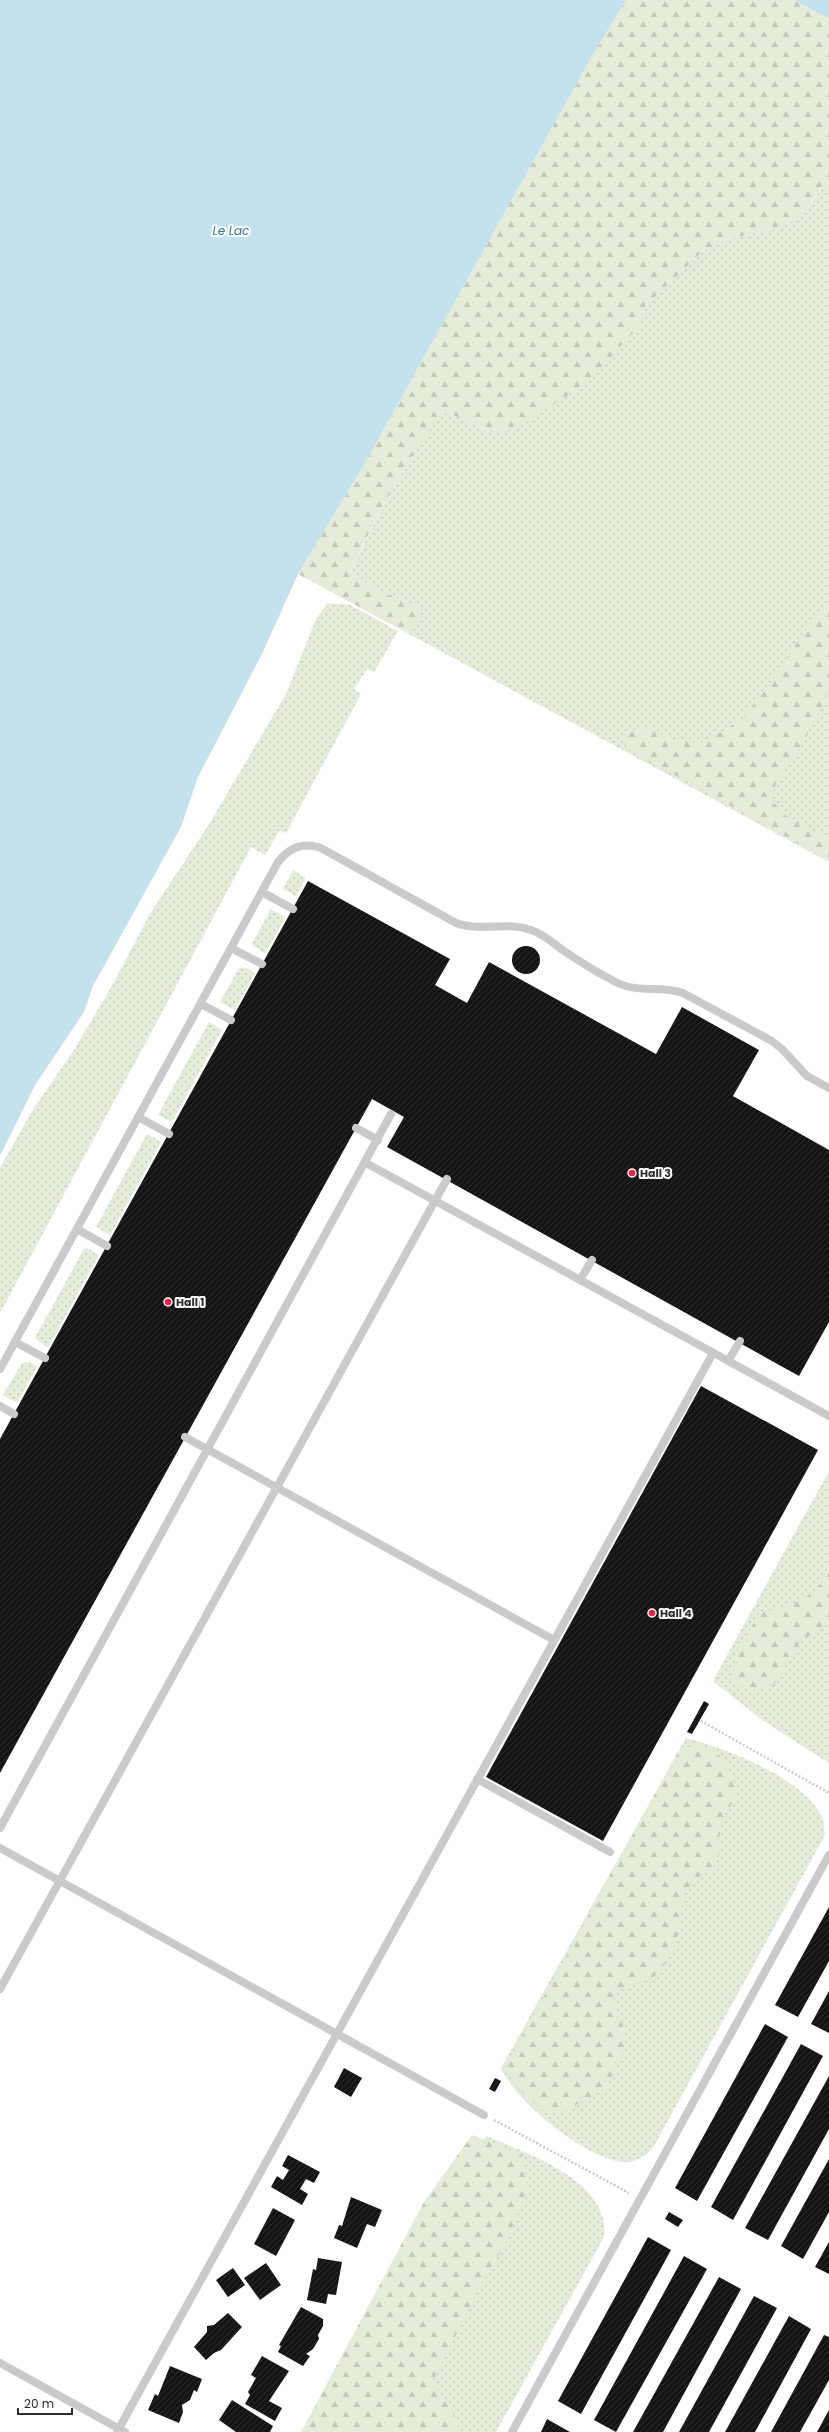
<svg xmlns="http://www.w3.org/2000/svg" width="829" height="2432" viewBox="0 0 829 2432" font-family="Poppins,sans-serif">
  <defs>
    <pattern id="grass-dots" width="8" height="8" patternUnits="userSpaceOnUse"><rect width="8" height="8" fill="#e5ecd9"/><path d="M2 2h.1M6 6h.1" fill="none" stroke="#c5cbbb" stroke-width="1.8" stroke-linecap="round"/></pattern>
    <pattern id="forest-firs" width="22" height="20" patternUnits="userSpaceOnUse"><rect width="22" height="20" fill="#e5ecd9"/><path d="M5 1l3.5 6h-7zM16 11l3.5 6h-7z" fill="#c5cbbb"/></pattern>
    <pattern id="building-hatch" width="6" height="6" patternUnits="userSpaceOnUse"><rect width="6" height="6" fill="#141414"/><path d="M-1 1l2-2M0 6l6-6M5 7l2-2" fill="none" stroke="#2e2e2e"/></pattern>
  </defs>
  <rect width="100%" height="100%" fill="#fff"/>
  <g fill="url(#grass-dots)">
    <path d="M829,186V862L409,634L418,624L420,607L379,591L351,573C375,517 406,462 442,412L464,419L493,434L516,428L545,409L638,327L645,306L703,251L728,239L780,228L803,215L822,188Z"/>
    <polygon points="328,603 350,605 398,631 374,672 367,669 354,689 361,694 286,833 279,831 265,855 251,847 0,1313 0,1168 34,1108 74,1050 113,984 151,912 208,826 286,694 316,619"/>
    <polygon points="293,870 306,878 296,896 283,889"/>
    <polygon points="271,909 285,917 265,954 252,944"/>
    <polygon points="239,968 246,968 255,973 235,1010 220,1002"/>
    <polygon points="209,1022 222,1030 172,1122 158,1115"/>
    <polygon points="147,1134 161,1142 110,1235 96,1227"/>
    <polygon points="85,1247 99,1255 48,1348 35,1338"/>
    <polygon points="30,1362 37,1366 17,1403 3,1395 22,1363"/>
    <polygon points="829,1471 829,1763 765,1722 714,1682 715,1677"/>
    <path d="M686,1738C725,1748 804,1778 822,1817C824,1822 824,1830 825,1835L654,2146C647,2154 640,2161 629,2162C592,2165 515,2101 501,2068Z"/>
    <path d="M486,2136C527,2153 611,2181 604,2237L496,2432H320Z"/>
  </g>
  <g fill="url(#forest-firs)">
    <path d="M626,0H794L829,19V186L821,188L803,215L780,228L728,239L703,251L645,306L638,327L587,383L516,428L493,434L464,419L443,412C406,462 375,516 351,572L379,591L420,607L418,624L409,634L298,574L361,470L592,56Z"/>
    <polygon points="829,606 829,694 801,746 775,786 771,799 783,814 829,840 829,861 630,750 622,741 629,731 649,729 682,743 703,742 741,720 769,685 809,625"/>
    <path d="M829,1568V1623L800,1642L773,1686L750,1691L731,1679L738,1650L760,1613C791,1606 816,1600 829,1568Z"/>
    <path d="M694,1743C726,1753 728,1764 738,1795L723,1816L719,1839L721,1849L712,1871C670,1885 688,1916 674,1947C670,1954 663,1969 657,1974C643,1986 627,1979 613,1999L623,2025L625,2048L606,2088L567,2110L546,2113C530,2100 511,2088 506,2066L678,1752Z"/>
    <polygon points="472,2135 521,2155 529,2185 506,2243 482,2283 432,2382 449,2404 461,2432 301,2432 424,2202"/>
  </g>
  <g fill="#c4e1ee">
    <polygon points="0,0 626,0 592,56 361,470 298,574 262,654 198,777 181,827 93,986 84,1012 35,1085 0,1156"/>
    <polygon points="794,0 829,0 829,19"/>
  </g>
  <g fill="url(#building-hatch)">
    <polygon points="308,881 450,959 435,985 467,1003 489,962 656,1054 682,1007 759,1050 733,1096 829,1150 829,1322 799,1376 387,1147 404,1117 372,1099 0,1773 0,1439"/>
    <circle cx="526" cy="960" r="14"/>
    <polygon points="701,1386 818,1450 603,1841 486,1777"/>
    <polygon points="704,1701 709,1704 692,1734 687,1732"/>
    <polygon points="829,1907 829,1961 798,2017 775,2005"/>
    <polygon points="829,1991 829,2033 811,2024"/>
    <polygon points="765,2024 788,2037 697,2201 675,2188"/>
    <polygon points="801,2044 823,2056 733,2220 711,2207"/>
    <polygon points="344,2068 362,2078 351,2097 334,2087"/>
    <polygon points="829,2076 829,2129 768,2240 745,2228"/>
    <polygon points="495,2078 501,2081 495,2092 489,2089"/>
    <polygon points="288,2155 320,2172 314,2183 306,2179 300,2189 308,2194 302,2205 271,2187 277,2176 283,2180 289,2170 282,2166"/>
    <polygon points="829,2159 829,2212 803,2259 781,2246"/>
    <polygon points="351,2197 382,2210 375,2227 367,2224 357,2248 334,2238 339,2225 342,2226"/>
    <polygon points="273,2208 295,2220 276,2256 254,2244"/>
    <polygon points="669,2212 683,2220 678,2227 665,2219"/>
    <polygon points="648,2237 671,2250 581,2414 558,2401"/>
    <polygon points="829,2242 829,2274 815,2267"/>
    <polygon points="684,2256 707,2269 616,2432 594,2420"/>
    <polygon points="318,2258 342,2262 336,2295 328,2294 326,2304 307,2300 313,2269 316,2270"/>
    <polygon points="266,2263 281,2285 260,2300 244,2278"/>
    <polygon points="233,2268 245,2285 228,2297 216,2280"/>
    <polygon points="719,2277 741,2289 663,2432 633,2432"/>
    <polygon points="754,2296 777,2308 709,2432 679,2432"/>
    <polygon points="301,2307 323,2319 323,2326 318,2335 319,2339 313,2349 306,2354 310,2356 303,2366 278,2352 281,2346 279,2345"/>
    <polygon points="228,2313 242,2327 221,2350 214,2353 206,2360 194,2347 207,2332 207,2326 214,2325"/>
    <polygon points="789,2316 811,2329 755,2432 725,2432"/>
    <polygon points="824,2335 829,2337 829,2380 800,2432 771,2432"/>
    <polygon points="262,2356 289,2371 269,2401 282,2408 275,2421 245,2404 250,2395 248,2392 256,2378 251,2375"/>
    <polygon points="170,2366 202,2379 197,2392 194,2390 190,2400 182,2405 183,2412 179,2423 148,2410 155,2394 158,2396"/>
    <polygon points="232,2400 273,2426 270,2432 236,2432 219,2420"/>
    <polygon points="829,2410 829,2432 817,2432"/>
    <polygon points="547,2419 570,2432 541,2432"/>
  </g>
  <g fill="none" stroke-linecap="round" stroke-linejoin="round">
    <g stroke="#cacaca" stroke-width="2.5" stroke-dasharray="2 2" stroke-linecap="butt">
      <polyline points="701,1721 829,1793"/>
      <polyline points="494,2120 629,2193"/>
    </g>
    <g stroke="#cacaca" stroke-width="8">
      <polyline points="262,892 293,909"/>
      <polyline points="231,948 262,964"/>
      <polyline points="201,1004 231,1020"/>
      <polyline points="138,1117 169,1134"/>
      <polyline points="356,1128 378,1140"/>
      <polyline points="366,1163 829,1416"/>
      <polyline points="77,1229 107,1246"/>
      <polyline points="580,1280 592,1260"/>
      <polyline points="15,1342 45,1358"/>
      <polyline points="728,1361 740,1341"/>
      <path d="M0,1369L278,862C290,847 303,842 321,848L456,923C480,932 507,921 531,930C544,934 554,944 564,951C582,963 601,975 620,984C640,993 663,985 683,993L772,1041L782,1049L807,1076L829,1088"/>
      <polyline points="0,1406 14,1414"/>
      <polyline points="185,1437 554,1640"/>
      <polyline points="477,1779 610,1852"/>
      <polyline points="0,1828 391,1114"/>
      <polyline points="0,1848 484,2115"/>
      <polyline points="0,1989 447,1179"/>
      <polyline points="0,2363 125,2432"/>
      <polyline points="117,2432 713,1353"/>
      <polyline points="512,2432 829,1855"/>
    </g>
  </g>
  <g fill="#f42043" stroke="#fff" stroke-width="1.5">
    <circle cx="632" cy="1173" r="4"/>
    <circle cx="168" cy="1302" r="4"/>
    <circle cx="652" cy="1613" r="4"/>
  </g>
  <g text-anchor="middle" stroke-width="4" stroke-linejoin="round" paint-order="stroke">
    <g font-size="11" font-weight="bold" fill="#2d2d2d" stroke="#fff" text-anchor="start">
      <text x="640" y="1177">Hall 3</text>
      <text x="176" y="1306">Hall 1</text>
      <text x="660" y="1617">Hall 4</text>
    </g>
    <g font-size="12" font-style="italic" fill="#357996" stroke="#fff">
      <text x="231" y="235">Le Lac</text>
    </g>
  </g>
  <path d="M18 2408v6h54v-6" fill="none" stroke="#2d2d2d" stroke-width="2"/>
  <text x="24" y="2408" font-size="12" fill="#2d2d2d" stroke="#ffffff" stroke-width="3" paint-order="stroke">20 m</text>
</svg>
